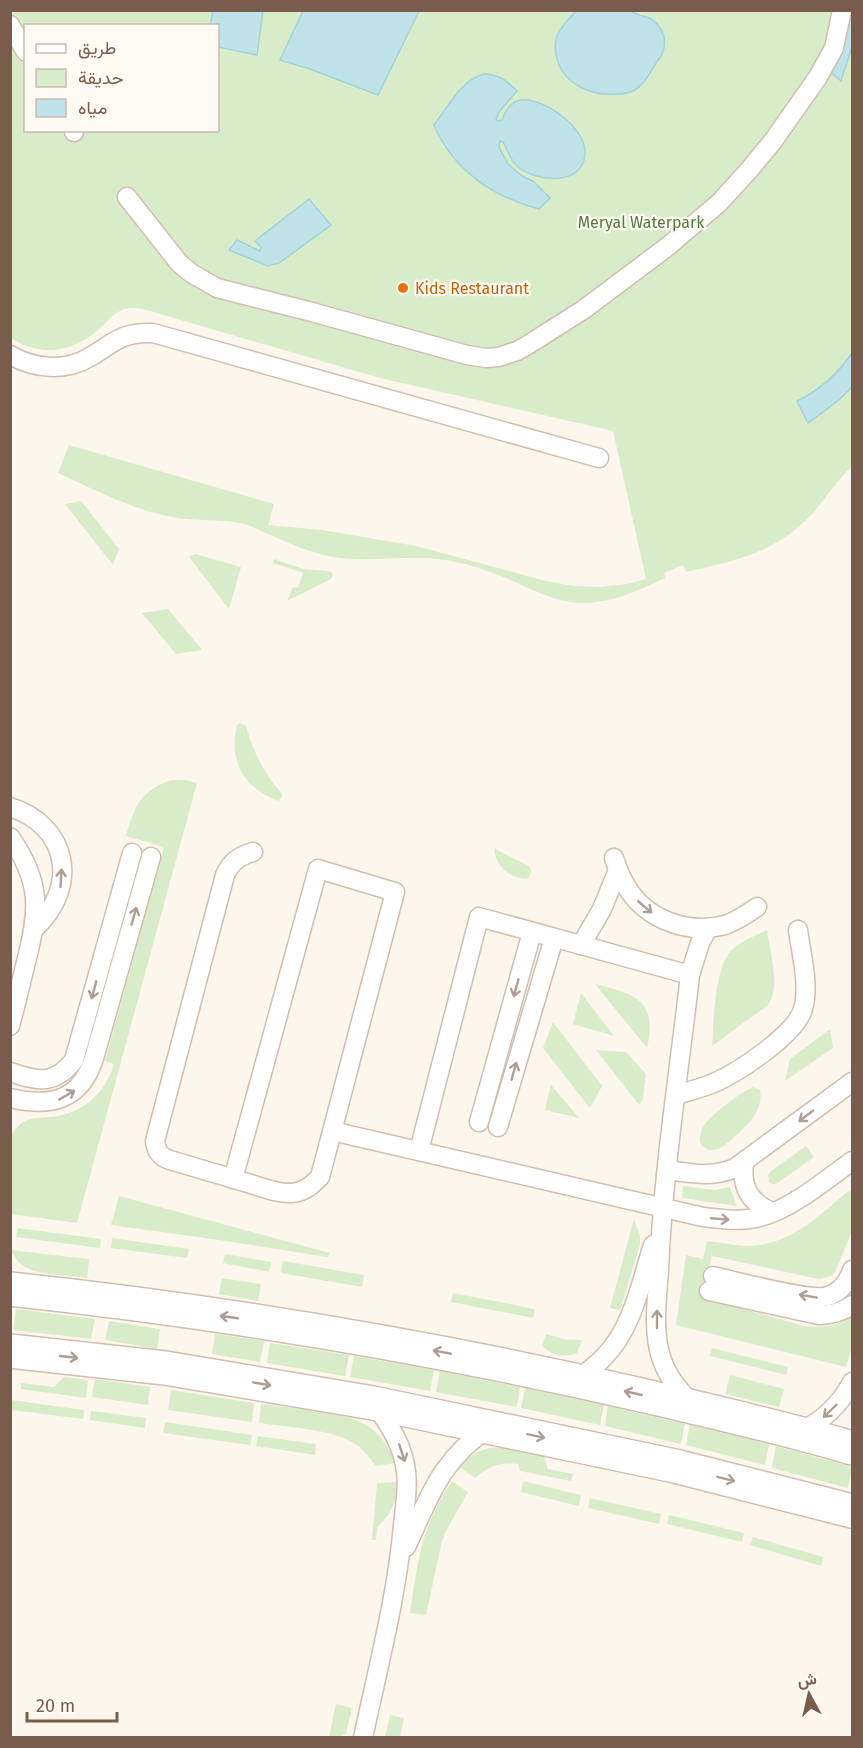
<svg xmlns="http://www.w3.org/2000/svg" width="863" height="1748" viewBox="0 0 863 1748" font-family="'Fira Sans',Vazirmatn,sans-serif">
  <rect width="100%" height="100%" fill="#fdf6ec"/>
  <g fill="#d8ecc9" fill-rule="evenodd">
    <path d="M11,11H852V466C835,482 826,499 811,515C775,553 735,561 686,572L683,565L664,573L665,578C637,591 610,604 579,603C549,601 525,585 498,575C481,568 464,563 446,560C408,554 370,563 333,557C312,553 292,545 273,536C263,532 254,527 244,524C221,518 195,522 172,517C131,509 95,490 58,473L69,445L274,504L268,525L322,530L416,546L546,581L573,586L600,587L627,584L646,579L613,431L380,378L143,309C135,308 127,307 120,311C112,314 105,324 98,330C72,353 40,357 11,338ZM26,26H218V130H26Z"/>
    <polygon points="81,501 119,549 113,565 65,504"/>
    <polygon points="195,554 241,567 229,609 189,557"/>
    <polygon points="274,559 303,569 328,571 331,572 333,575 331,579 287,601 293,587 298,588 303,573 273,563"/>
    <polygon points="168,609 202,650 176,654 142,613"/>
    <path d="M240,723L246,726C253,752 264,773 282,794V797L278,801C244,788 228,761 237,725Z"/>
    <path d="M172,780H185L197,783L77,1223L11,1214L10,1138C23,1113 36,1120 58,1116C87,1110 106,1091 114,1064L105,1061L164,847L126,836C135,806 140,790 172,780Z"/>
    <path d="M494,848L501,852L529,866C533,872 531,874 527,879C509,879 495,865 494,848Z"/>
    <path d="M767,930C770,952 781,987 768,1005L712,1046C714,1021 714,969 731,951C740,941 755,936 767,930Z"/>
    <path d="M595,984C635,994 658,1000 647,1048Z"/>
    <polygon points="581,993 614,1036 573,1024"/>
    <polygon points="553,1022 602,1086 590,1108 543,1048"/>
    <polygon points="830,1029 833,1048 785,1081 790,1059"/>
    <polygon points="596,1050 626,1052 646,1074 643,1099 639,1105"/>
    <polygon points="551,1085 579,1118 545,1110"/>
    <path d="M753,1087L760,1090C764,1111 745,1128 731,1140C725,1145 719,1151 710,1150C706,1149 701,1146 700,1142C699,1136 702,1128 705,1124C712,1114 743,1091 753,1087Z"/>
    <polygon points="806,1146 814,1157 776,1184 772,1184 769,1182 768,1175 770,1172"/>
    <polygon points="683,1186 715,1190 730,1187 737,1206 682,1198"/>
    <path d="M852,1191V1231L835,1272L831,1276L819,1279L712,1256L700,1297L804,1326C822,1328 837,1327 852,1316V1347L846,1367L676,1325L686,1255L703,1259L707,1241C719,1242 732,1245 745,1246C787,1247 818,1217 847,1192Z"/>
    <polygon points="119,1196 330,1253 327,1257 219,1240 111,1225"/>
    <polygon points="634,1219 640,1236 640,1245 620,1310 610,1308"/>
    <polygon points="18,1228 101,1239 100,1248 16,1237"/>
    <polygon points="112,1238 189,1249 187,1258 111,1248"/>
    <path d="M11,1250L89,1259L87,1278C69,1275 37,1276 22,1265C17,1261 14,1255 11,1250Z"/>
    <polygon points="225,1254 271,1262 269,1272 223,1263"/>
    <polygon points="283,1261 364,1275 362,1287 281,1273"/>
    <polygon points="222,1278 261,1284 258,1301 219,1294"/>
    <polygon points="453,1293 535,1309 533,1318 451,1302"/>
    <polygon points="16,1309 95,1319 91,1339 13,1330"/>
    <polygon points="109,1321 160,1329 157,1349 105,1340"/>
    <polygon points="215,1334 264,1341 260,1362 212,1354"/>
    <path d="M546,1334L563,1339L582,1340L577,1353C563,1358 553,1356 542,1346Z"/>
    <polygon points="270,1343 349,1355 345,1376 267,1363"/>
    <polygon points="712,1348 788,1367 786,1375 710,1356"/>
    <polygon points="354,1356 434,1370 430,1391 350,1377"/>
    <polygon points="440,1371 520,1387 517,1407 436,1392"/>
    <polygon points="730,1375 784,1389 779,1407 725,1394"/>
    <polygon points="64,1377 88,1380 86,1398 21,1389 21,1383 54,1387"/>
    <polygon points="95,1379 150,1387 148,1405 92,1397"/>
    <polygon points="525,1388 604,1405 600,1425 521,1408"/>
    <polygon points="171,1390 254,1403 252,1422 168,1410"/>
    <polygon points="11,1400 84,1410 83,1419 11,1410"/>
    <path d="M261,1404C280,1406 299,1409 318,1412C358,1418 379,1422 395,1463L376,1466C370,1459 365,1451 357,1445C334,1429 287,1427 259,1423Z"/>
    <polygon points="608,1406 685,1424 681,1444 605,1426"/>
    <polygon points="91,1411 146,1418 145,1428 90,1420"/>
    <polygon points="165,1422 252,1435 250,1445 163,1433"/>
    <polygon points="690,1425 769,1444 765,1465 686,1445"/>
    <polygon points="258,1436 316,1444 315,1455 256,1446"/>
    <polygon points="776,1446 852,1467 848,1488 772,1468"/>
    <path d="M489,1448H501L544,1456L548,1469L573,1474L571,1481L520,1471L518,1464C500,1462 489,1466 475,1478L459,1467C468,1456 476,1452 489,1448Z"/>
    <path d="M452,1481L468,1492L446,1531L442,1541L426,1615L410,1613C418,1559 421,1527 452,1481Z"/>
    <polygon points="523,1481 581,1495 579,1506 521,1492"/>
    <polygon points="396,1482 397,1497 389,1514 377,1528 376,1540 372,1540 377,1483"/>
    <polygon points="590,1498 661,1514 659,1524 588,1508"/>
    <polygon points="669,1515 744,1533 742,1542 667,1524"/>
    <polygon points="753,1537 823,1557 821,1566 750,1545"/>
    <polygon points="336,1704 352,1708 346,1734 338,1737 329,1737"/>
    <polygon points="390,1715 404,1718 400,1737 385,1737"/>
  </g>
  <g fill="#bfe3e8" stroke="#a5d3da" stroke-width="1.5">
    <polygon points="213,11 263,11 257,55 218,47 218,26 210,25"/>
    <polygon points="303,11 303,10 419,11 378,95 310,69 280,60"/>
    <path d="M576,11H631C639,17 651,15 658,25C667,36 666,49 659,59C651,70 645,85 633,91C627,94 621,94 615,94C589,96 560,82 556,54C555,49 555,42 557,36C561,26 570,18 576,11Z"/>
    <polygon points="850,11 852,11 852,47 841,81 832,73 840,51"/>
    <path d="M484,74C499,74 507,81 517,91L499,112L496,119L498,121L502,120C505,112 510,102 520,100C544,97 588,129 585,155C582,187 535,182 517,166C510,160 508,150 503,142L500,141L499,147L508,164L522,176L533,181L550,198L539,209C493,197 453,170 434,125C448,107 461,80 484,74Z"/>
    <polygon points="309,199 331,225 279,263 268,266 229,250 237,240 260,251 261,247 255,241"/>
    <path d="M852,353V387L839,400L808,423L797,401C820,390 837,375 852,353Z"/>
  </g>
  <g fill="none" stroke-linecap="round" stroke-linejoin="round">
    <defs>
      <g id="service">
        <polyline points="10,25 26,52"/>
        <polyline points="74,130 74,132"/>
        <polyline points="127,197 179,263 191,273 217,288 312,312 467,355 486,358 498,357 517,351 526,346 583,310 667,247 719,203 750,169 773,141 818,77 834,48 842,10"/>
        <path d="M10,355C35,369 65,372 90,357C115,342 121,332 153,333L599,458"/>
        <path d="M10,807C69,826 79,887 35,928"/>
        <path d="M10,837C42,882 39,911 26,962C21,983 16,1004 10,1026"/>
        <path d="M614,858C617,867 620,876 625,884C644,919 687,935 725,925C737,921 747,914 757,907"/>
        <polyline points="581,945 602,909 618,870"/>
        <path d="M10,1072C38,1082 55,1085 74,1060L132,853"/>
        <path d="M676,1095C689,1091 703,1088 716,1082C740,1071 796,1034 803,1009C810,986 801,953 798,930"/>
        <path d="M10,1098C52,1108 82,1100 95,1055L151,857"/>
        <polyline points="479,1122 532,932"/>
        <polyline points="498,1127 554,938"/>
        <path d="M332,1131L703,1217C722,1219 741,1222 760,1217C790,1210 827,1179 852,1161"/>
        <polyline points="419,1151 479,917 690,975"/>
        <path d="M744,1162C741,1187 749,1202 772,1212"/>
        <path d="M667,1170C691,1173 712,1178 735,1168L852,1082"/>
        <path d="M233,1179L318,869L395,892L320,1177C312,1185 304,1192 292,1193C279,1194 264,1188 251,1184C224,1176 197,1168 170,1160C160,1157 156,1151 155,1141L225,875C231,862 239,856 253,852"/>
        <path d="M713,1276C736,1281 811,1302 828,1296C841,1292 848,1282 852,1270"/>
        <path d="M709,1291L819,1315C832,1315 842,1312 852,1305"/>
        <path d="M576,1380C586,1373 596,1366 605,1356C633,1327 641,1282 653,1245"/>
        <path d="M693,1405C681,1392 668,1378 662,1360C652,1332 657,1299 659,1270C663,1171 679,1073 690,975L700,943L708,928"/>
        <path d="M799,1432C823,1421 840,1405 852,1382"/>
        <path d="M406,1547C430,1496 440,1460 490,1427"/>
        <path d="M363,1738C378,1667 397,1596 403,1525C405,1505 409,1484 405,1465C401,1442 388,1422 374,1404"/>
      </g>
      <g id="minor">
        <path d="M10,1289C226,1312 439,1348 650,1397C718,1413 786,1428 852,1448"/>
        <polyline points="10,1351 165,1368 373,1403 675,1466 852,1511"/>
      </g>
    </defs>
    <use href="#service" stroke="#d1beb0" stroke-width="21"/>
    <use href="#minor" stroke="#d1beb0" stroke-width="36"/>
    <use href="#service" stroke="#fff" stroke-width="18"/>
    <use href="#minor" stroke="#fff" stroke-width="33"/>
  </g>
  <defs><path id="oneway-shaft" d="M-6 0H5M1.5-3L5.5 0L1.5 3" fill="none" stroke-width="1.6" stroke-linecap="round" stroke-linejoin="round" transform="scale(1.5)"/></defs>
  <g stroke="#af9d94">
    <use href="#oneway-shaft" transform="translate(61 878) rotate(-87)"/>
    <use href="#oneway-shaft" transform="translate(645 907) rotate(40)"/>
    <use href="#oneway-shaft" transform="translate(134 916) rotate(-74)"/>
    <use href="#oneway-shaft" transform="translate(516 988) rotate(106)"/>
    <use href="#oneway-shaft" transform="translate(94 990) rotate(105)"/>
    <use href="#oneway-shaft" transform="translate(514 1071) rotate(-74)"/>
    <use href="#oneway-shaft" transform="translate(67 1095) rotate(-30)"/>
    <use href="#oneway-shaft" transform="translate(806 1116) rotate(143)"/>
    <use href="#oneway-shaft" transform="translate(720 1219) rotate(5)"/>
    <use href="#oneway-shaft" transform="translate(808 1296) rotate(-170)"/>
    <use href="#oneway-shaft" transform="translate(229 1317) rotate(-172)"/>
    <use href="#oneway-shaft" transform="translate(657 1319) rotate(-90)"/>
    <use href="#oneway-shaft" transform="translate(442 1352) rotate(-169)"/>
    <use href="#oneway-shaft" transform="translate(69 1357) rotate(6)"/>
    <use href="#oneway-shaft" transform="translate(262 1384) rotate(10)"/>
    <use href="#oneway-shaft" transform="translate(633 1393) rotate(-167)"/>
    <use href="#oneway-shaft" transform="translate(830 1411) rotate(136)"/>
    <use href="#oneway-shaft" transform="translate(536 1436) rotate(12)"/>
    <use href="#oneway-shaft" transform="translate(402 1453) rotate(72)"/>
    <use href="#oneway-shaft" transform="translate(726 1479) rotate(14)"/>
  </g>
  <circle fill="#e8710a" stroke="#fffaf3" stroke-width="2" cx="403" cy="288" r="6"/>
  <g text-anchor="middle" stroke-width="4.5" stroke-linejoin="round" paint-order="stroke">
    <g font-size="16" fill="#537a41" stroke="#fffaf3">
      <text x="641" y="228">Meryal Waterpark</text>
    </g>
    <g font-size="16" fill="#c56008" stroke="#fffaf3" text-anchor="start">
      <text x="415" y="294">Kids Restaurant</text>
    </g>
  </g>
  <rect width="863" height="1748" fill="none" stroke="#7a5c4d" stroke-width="24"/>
  <rect x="24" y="24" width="195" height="108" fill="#fffaf3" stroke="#cabbb1" stroke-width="1.5"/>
  <rect x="36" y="44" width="30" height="9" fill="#ffffff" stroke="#cabbb1" stroke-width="1.5"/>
  <text x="78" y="54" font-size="18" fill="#7a5c4d">طريق</text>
  <rect x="36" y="69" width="30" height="18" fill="#d8ecc9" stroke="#cabbb1" stroke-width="1.5"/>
  <text x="78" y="84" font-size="18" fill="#7a5c4d">حديقة</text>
  <rect x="36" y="99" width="30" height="18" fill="#bfe3e8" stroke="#cabbb1" stroke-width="1.5"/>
  <text x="78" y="114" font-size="18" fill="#7a5c4d">مياه</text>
  <g transform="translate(809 1694) rotate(352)" stroke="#fffaf3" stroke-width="4.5" paint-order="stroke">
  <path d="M0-4.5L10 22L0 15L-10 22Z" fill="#7a5c4d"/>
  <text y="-9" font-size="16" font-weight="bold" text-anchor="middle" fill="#7a5c4d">ش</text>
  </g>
  <path d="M27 1712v9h90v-9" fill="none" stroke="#7a5c4d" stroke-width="3"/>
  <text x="36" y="1712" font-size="18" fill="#7a5c4d" stroke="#fffaf3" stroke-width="4.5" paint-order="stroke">20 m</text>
</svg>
